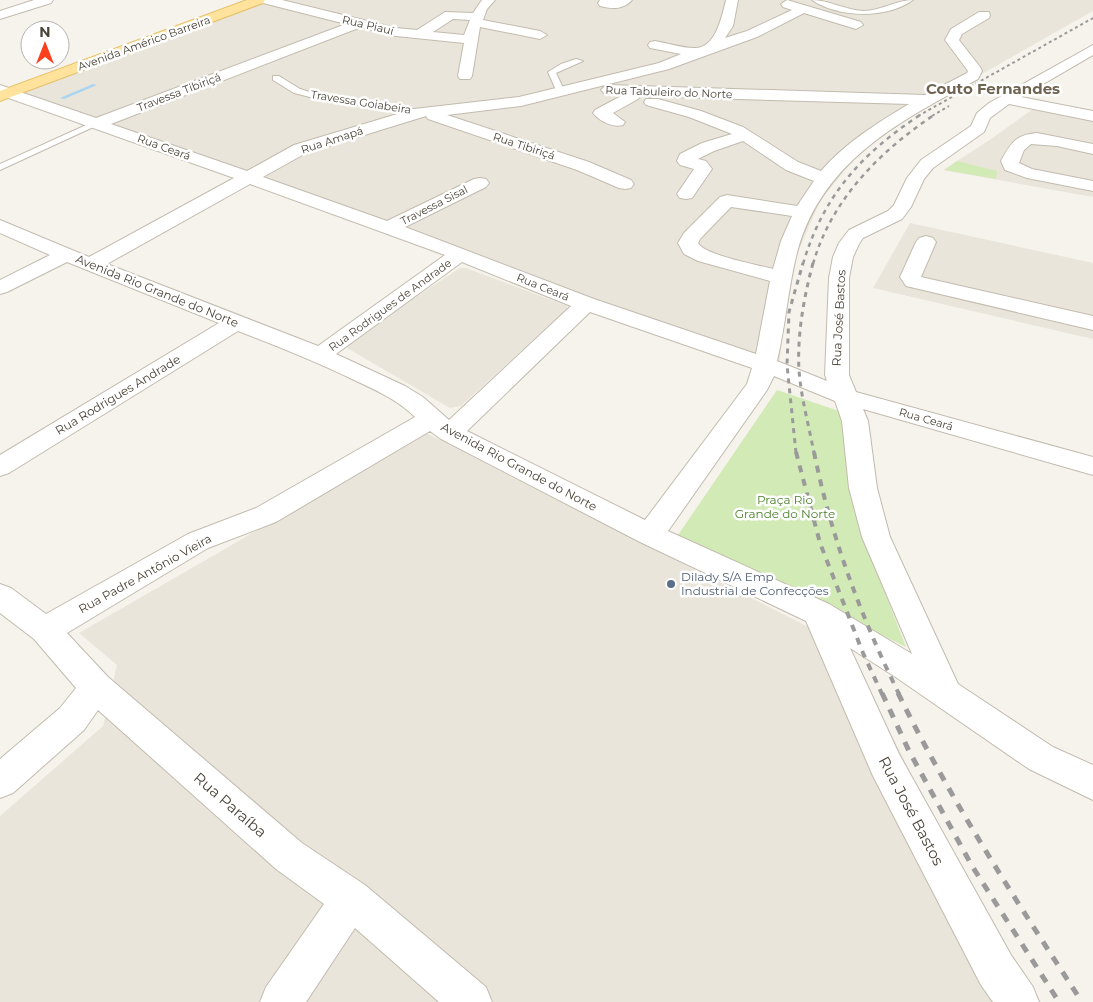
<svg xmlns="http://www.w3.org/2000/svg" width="1093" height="1002" viewBox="0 0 1093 1002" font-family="Montserrat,sans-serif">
  <rect width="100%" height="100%" fill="#f6f3ec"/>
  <g fill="#eae5da">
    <polygon points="255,0 1093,0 1093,11 890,126 857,155 820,201 789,273 779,368 6,93"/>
    <polygon points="1033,109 1093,120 1093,197 943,170 988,141"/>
    <polygon points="910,223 1093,263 1093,339 873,288"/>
    <polygon points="460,268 466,268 567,306 567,309 461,406 450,408 347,348 346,343"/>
    <polygon points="426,433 846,646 976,901 1041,1002 0,1002 0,816 103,726 117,665 79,633"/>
  </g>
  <g fill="#d2eab5">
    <polygon points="957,161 997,171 996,179 945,170"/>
    <polygon points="777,390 839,411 853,479 874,565 906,647 678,535"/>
  </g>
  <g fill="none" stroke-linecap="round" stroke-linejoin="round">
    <polygon fill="#a9d4f2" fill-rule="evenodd" points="93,84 97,85 64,99 60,98"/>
    <defs>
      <g id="lane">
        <path d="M812,0C829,0 845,10 863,11C881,11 896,0 913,0C887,19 838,18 812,0Z"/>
        <polygon points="576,59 583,61 556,73 563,88 556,90 548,72 561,64"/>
        <polygon points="273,76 279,76 300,89 319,95 420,110 424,112 420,114 318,99 294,93 273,80"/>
        <polygon points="95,121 102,123 0,170 0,164"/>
      </g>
      <g id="street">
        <polygon points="34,0 53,0 51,3 0,19 0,11"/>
        <path d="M261,0H282L396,28L417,30L445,12L473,13L482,0H495L487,9L483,20L540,31L547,35L540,39L480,27L472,76L470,79H460L458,76L464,43L396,36L361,27L111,124L247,171L294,145L414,109L519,97L659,63L681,54L650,48L648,45L650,42L655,41C667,43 681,48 694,48C716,49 722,16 726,0H738L733,26L725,38L747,31L792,10L783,7L781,4L787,0L861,22L863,25L856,29L804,13L757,37L669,69L521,106L447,115L589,162L631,180L634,184L631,188L625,189L619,188L577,170L428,119L426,116L306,153L263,177L387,221L474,179L480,178L486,179L489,183L486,187L405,227L594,299L756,354L770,281L698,261L684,254L678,243L684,233L720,197L727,195L797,206L814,181L786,170L743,141L714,151L698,159L706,161L712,169L692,198L686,199L680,198L677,194L694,169L680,165L677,161L680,154L702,143L732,134L689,117L646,105L644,102L646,99H658L701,111L743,127L798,162L821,171C845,143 877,123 909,104L640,96L638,99L613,113L625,122L623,125C613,128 599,121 593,113L595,110L623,95L604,93L601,90L604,87L609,85L925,95L967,73L968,71L945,40L951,29L979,12H989L990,15L989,18L962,34L959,40L980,67L982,71L978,79C902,120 824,159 798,249C788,286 786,324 777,361L827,381L825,375L829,278L833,257L839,243L849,230L888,211L894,205L907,178L921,160L971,126L977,113L989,103L1093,45V55L1021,97L1093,111V121L1009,104L990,118L984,132L933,168L924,179L911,207L902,219L863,238L859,244L853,257L849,278V375L856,392L1093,457V475L863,409L868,421L877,488L890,537L958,684L1053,747L1093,765V800L1029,769L894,676L850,648L899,754L1011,955L1033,987L1039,1002H993L981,985L873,776L806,621L640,542L441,439L430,431L276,522L208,548L67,633L108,677L302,843L365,885L486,987L492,1002H439L355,928L306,1002H260L266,987L324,904L276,869L98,710L84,730L13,793L0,798V759L60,708L76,688L34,639L0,613V584L11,588L46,614L188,534L256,508L415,417C397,399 375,390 352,379C315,361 277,346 238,331L9,473L0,476V455L219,323L67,262L7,292L0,294V280L50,255L0,233V220L89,257L234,178L0,95V85L96,118L346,24L263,3ZM453,19L470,20L464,35L433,32ZM250,184L445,255L318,346L107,264ZM731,207L792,216L781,241L773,269C758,265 704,255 698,243L700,239ZM462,262L571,306L449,420L423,397L405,386L336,354ZM590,312L752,368L747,384L645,520L467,431ZM774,376L835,401L842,421L849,488L862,537L912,654L829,604L668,531L767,390Z"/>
        <path d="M600,0H632C623,10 612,9 600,6L598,3Z"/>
        <path d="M1037,133L1093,144V154L1057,146L1031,144L1024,150L1019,163L1032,169L1093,181V191L1027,178L1005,170L1001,161C1011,143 1015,135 1037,133Z"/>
        <polygon points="926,236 933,238 936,242 921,277 1093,316 1093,330 906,286 900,277 916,242 919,238"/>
      </g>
      <polygon id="primary" points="247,0 265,0 263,3 0,101 0,91"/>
    </defs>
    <use href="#lane" stroke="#c2bbae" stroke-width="2"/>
    <use href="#street" stroke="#c2bbae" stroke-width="2"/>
    <use href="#primary" stroke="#e6c16a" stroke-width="2"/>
    <use href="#lane" fill="#fff" fill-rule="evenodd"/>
    <use href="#street" fill="#fff" fill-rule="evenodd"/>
    <use href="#primary" fill="#ffe39c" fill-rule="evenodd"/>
    <g stroke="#9a9a9a" stroke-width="2" stroke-dasharray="3 3" stroke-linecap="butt">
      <polyline points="918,116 1093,18"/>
      <polyline points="932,116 949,106"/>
    </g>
    <g stroke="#9a9a9a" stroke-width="2.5" stroke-dasharray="4.5 4.5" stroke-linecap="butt">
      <path d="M803,264C823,196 861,154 920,115"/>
      <path d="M813,264C831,200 880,151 934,115"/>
    </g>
    <g stroke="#9a9a9a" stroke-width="3" stroke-dasharray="5 5" stroke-linecap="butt">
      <path d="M813,263C804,297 797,334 799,370C801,398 809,426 814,453"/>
      <polyline points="796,453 787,365 789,312 803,263"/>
    </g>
    <g stroke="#9a9a9a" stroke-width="4" stroke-dasharray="7 7" stroke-linecap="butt">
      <polyline points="796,452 820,543 863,653 882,694"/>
      <path d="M814,452C831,537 861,617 899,694"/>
    </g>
    <g stroke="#9a9a9a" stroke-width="5" stroke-dasharray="9 9" stroke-linecap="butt">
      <polyline points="882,693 909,751 972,866 1059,1002"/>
      <path d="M898,693C951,801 1017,902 1082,1002"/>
    </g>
  </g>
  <circle fill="#5c6f8a" stroke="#fff" stroke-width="2" cx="671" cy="584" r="5"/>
  <g text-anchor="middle" stroke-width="5" stroke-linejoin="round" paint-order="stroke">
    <g font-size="11" fill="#4b4439" stroke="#fff">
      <text transform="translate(368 25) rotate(13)" y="4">Rua Piauí</text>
      <text transform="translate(144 43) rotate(-20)" y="4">Avenida Américo Barreira</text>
      <text transform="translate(179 92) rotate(-21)" y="4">Travessa Tibiriçá</text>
      <text transform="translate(669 92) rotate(2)" y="4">Rua Tabuleiro do Norte</text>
      <text transform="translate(361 102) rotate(9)" y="4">Travessa Goiabeira</text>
      <text transform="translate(332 140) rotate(-18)" y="4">Rua Amapá</text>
      <text transform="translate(524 146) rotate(18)" y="4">Rua Tibiriçá</text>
      <text transform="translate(164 147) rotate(20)" y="4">Rua Ceará</text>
      <text transform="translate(434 205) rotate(-27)" y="4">Travessa Sisal</text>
      <text transform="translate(543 287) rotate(22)" y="4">Rua Ceará</text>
      <text transform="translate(390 305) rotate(-36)" y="4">Rua Rodrigues de Andrade</text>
      <text transform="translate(926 419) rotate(16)" y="4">Rua Ceará</text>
    </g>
    <g font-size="12" fill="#4b4439" stroke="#fff">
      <text transform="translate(157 291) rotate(22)" y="4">Avenida Rio Grande do Norte</text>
      <text transform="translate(839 318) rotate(-87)" y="4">Rua José Bastos</text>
      <text transform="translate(118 395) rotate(-31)" y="4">Rua Rodrigues Andrade</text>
      <text transform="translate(519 467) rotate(28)" y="4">Avenida Rio Grande do Norte</text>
      <text transform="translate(145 574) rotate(-29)" y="4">Rua Padre Antônio Vieira</text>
    </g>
    <g font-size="12" fill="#4a7f2a" stroke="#fff">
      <text x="785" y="504">Praça Rio<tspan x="785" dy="14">Grande do Norte</tspan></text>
    </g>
    <g font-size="12" fill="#4e5e75" stroke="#fff" text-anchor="start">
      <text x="681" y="581">Dilady S/A Emp<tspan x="681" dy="14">Industrial de Confecções</tspan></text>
    </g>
    <g font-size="15" font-weight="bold" fill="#6e6250" stroke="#fff">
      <text x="993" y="94">Couto Fernandes</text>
    </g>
    <g font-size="15" fill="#4b4439" stroke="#fff">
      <text transform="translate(230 805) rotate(41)" y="5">Rua Paraíba</text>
      <text transform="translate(911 811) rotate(62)" y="5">Rua José Bastos</text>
    </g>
  </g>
  <g transform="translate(45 45)"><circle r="24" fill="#ffffff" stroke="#b7b4b0"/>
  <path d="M0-4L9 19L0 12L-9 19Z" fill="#fc3f1d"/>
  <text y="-8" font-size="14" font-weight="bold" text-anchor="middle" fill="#4b4439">N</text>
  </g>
</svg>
